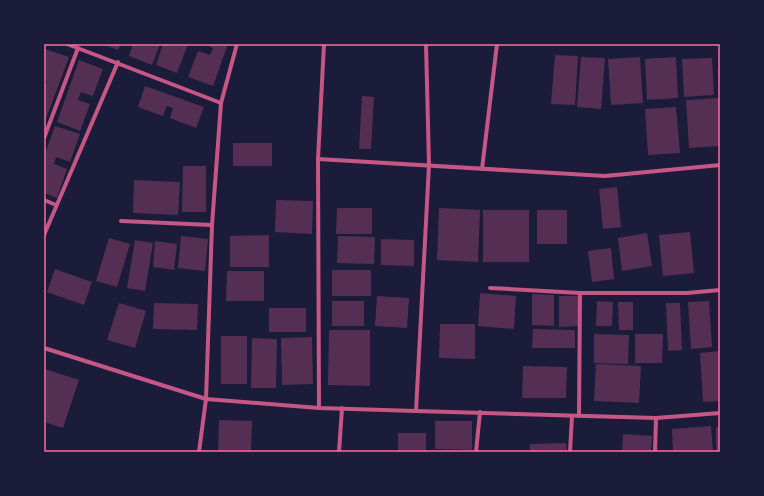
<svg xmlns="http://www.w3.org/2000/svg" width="764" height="496" viewBox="0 0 764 496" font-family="Commissioner,sans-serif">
  <rect width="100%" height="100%" fill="#1b1b3a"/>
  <g fill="#542f53">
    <polygon points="102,44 121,44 118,50"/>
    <polygon points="133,44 160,44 152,65 129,56"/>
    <polygon points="163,44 188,44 177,73 156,65"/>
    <polygon points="204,44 228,44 213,86 188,77 198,51 210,55 213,48"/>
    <polygon points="45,49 69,57 46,119 44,118 44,88 47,81 44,80"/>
    <polygon points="555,55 578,56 575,105 551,104"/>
    <polygon points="581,57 605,58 601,109 577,107"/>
    <polygon points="640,57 643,103 611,105 608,59"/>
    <polygon points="676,57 678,98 647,100 645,59"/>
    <polygon points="712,58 714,95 684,97 682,59"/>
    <polygon points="79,60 103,69 93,96 81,92 78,100 90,104 80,131 57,122"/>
    <polygon points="145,86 204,107 196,128 170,118 173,108 167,106 163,116 138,107"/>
    <polygon points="362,96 374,97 371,149 359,149"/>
    <polygon points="719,98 720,146 689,148 686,100"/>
    <polygon points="676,107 680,153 648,155 645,109"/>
    <polygon points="55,126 80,134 70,162 56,157 54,164 67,169 57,198 44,193 44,156"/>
    <rect x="233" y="143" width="39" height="23"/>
    <polygon points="183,166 206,166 206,212 182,212"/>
    <polygon points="134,180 180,182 178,215 133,213"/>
    <polygon points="617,187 621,227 603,229 599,189"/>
    <polygon points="276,200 313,201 312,234 275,232"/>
    <polygon points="337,208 372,208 372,234 336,234"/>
    <polygon points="439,208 480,210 478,262 437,260"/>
    <rect x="483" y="210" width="46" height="52"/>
    <rect x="537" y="210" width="30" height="34"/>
    <polygon points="690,232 694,273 663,276 659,235"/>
    <polygon points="647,233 652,266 622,271 618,238"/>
    <polygon points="269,235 269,267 230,267 230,236"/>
    <polygon points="181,236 208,239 205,271 178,268"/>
    <polygon points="338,236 375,237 374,264 337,263"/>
    <polygon points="109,238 130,244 117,287 96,281"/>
    <polygon points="381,239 414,240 414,266 381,265"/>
    <polygon points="135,240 153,243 145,291 127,288"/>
    <polygon points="155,241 177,244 174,270 153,267"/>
    <polygon points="611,248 614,279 592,282 588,251"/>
    <polygon points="55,269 92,282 84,305 47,292"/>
    <rect x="332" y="270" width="39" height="26"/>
    <polygon points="227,271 264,271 264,301 226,301"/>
    <polygon points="480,293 516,296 514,329 478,326"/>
    <polygon points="532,294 554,295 554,326 532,325"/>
    <polygon points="377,296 409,298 407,328 375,326"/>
    <polygon points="559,296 579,296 579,326 559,327"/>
    <rect x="332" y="301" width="32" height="25"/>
    <polygon points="597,301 613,302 612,326 596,326"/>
    <polygon points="709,301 712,347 691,349 688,302"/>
    <polygon points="618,302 633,302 633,330 619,330"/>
    <polygon points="119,303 146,311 135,348 107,340"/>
    <polygon points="154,303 198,304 197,330 153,329"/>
    <polygon points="666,303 680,303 682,350 668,351"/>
    <rect x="269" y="308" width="37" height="24"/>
    <polygon points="440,324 475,324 475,359 439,358"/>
    <polygon points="533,329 575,330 575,348 532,348"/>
    <polygon points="329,330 370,330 370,386 328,385"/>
    <polygon points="594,334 629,335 628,364 594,363"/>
    <polygon points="635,334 663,334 662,363 635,363"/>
    <rect x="221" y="336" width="26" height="48"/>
    <polygon points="312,337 313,384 282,385 281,338"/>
    <polygon points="252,338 277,339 276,388 251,388"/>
    <polygon points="720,351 720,401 703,402 700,353"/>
    <polygon points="596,364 641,366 639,403 594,401"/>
    <polygon points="523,366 567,367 566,398 522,398"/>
    <polygon points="45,369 79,380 63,428 44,422"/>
    <polygon points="219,420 252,421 251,452 218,452"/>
    <polygon points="435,421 472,421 472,450 435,449"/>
    <polygon points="711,426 713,452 673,452 672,429"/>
    <rect x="716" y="427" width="4" height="25"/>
    <rect x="398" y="433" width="28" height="19"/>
    <polygon points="623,434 652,436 651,452 622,452"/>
    <polygon points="566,443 567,452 530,452 530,444"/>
  </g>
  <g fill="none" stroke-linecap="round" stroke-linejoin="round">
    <g stroke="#c65784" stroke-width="4">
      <polyline points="67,44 221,103 237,44"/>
      <polyline points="44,138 78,48"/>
      <polyline points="318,159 605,176 720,165"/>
      <polyline points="482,169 497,44"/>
      <polyline points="44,200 56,205"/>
      <polyline points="121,221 212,225"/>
      <polyline points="44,235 118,62"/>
      <polyline points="490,288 580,293"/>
      <polyline points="44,348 206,399 212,225 221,103"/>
      <polyline points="319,408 318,159 324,44"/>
      <polyline points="416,411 656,418 720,413"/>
      <polyline points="579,416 580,293 687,293 720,290"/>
      <polyline points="199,452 206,399 319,408 416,411 429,165 426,44"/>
      <polyline points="339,452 342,408"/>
      <polyline points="476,452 480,412"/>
      <polyline points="570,452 572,416"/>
      <polyline points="655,452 656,418"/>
    </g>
  </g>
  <rect width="764" height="496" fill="none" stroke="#1b1b3a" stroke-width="90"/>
  <rect x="45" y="45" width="674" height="406" fill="none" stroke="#ff6b9d" stroke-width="1.5"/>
</svg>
